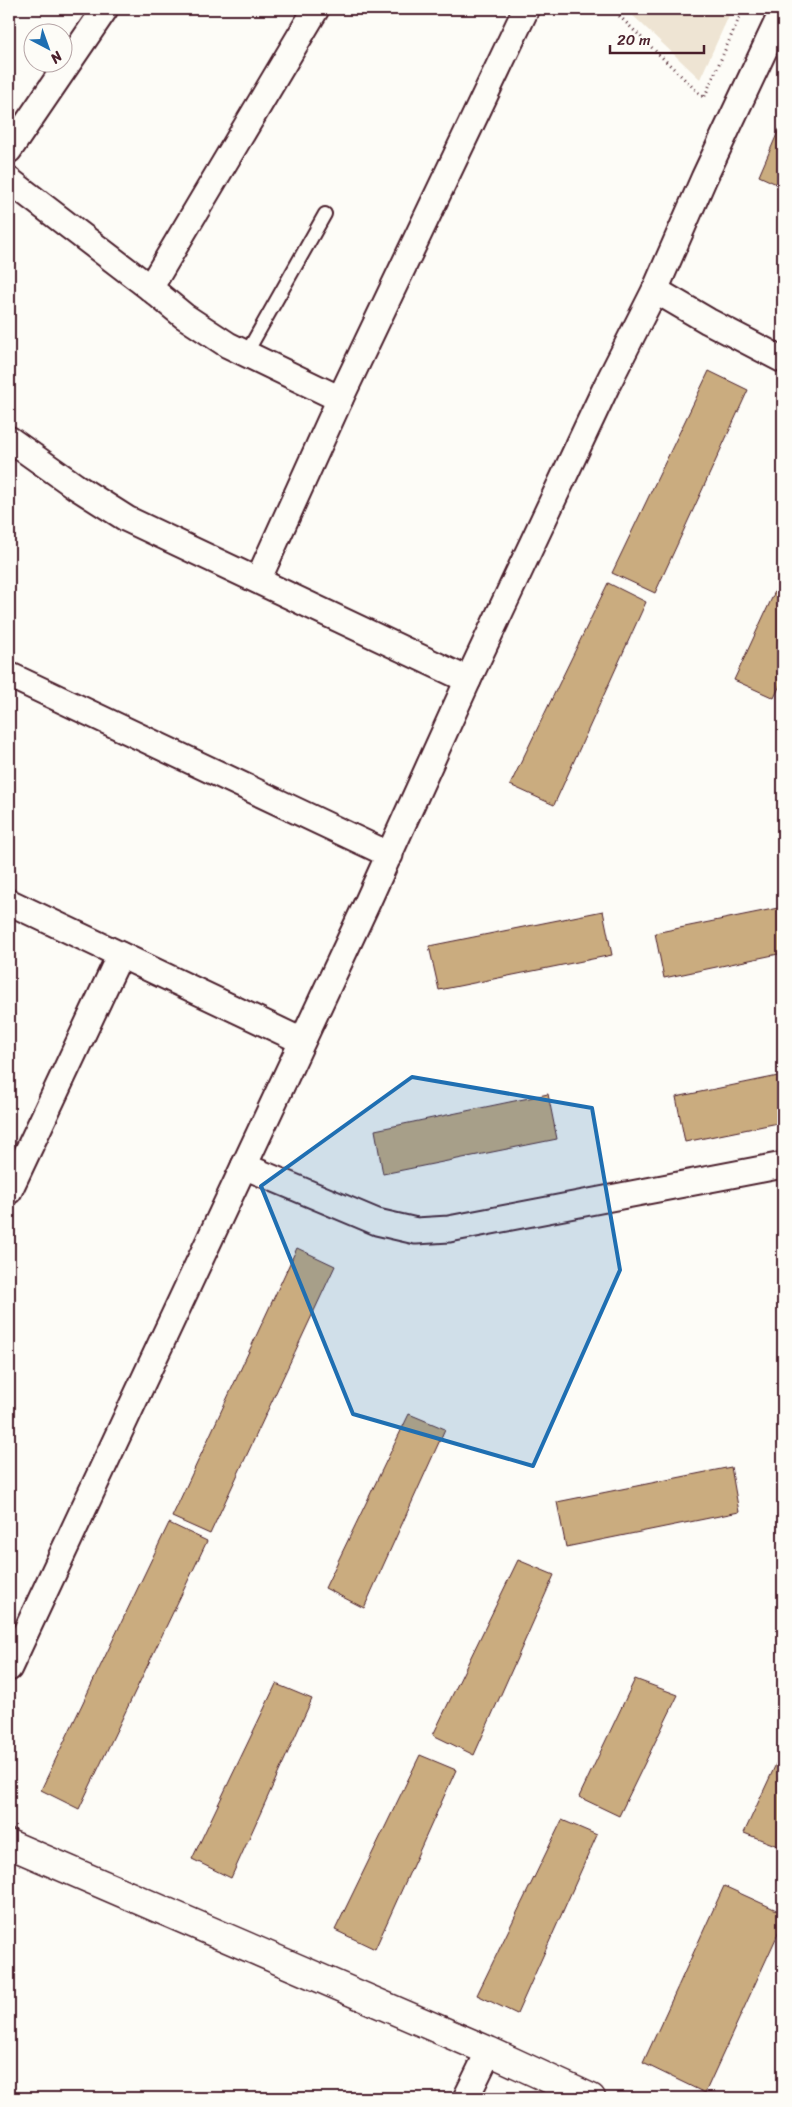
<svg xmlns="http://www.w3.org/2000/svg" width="792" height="2107" viewBox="0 0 792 2107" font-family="Sriracha,sans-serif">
  <rect width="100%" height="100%" fill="#fdfcf7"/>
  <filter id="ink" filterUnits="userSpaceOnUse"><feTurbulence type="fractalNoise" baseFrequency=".02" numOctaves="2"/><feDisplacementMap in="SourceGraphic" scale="10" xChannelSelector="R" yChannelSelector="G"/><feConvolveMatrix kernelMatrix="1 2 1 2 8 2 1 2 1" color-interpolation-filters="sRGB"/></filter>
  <g filter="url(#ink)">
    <polygon fill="#eee4d3" points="626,9 732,9 700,79"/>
    <g fill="#caac7f" stroke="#4a1f2b">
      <polygon points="783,120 783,187 759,176"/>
      <polygon points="709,371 748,390 655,593 612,573"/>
      <polygon points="783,574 783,679 774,698 734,680"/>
      <polygon points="608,583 646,602 554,805 510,785"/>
      <polygon points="783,907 783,953 664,978 655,933"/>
      <polygon points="603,911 612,955 439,990 429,946"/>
      <polygon points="783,1075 783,1122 685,1142 676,1097"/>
      <polygon points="548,1094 557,1139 383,1174 375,1130"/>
      <polygon points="297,1248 335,1266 210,1534 172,1517"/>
      <polygon points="409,1414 445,1429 364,1608 325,1588"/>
      <polygon points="731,1467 739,1512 566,1547 557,1502"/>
      <polygon points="169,1523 207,1541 79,1809 41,1790"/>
      <polygon points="518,1560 554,1575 474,1755 433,1735"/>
      <polygon points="635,1679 678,1695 619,1816 579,1797"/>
      <polygon points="276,1684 312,1699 231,1878 192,1859"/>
      <polygon points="783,1749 783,1848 744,1833"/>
      <polygon points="420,1755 456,1770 375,1949 335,1930"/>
      <polygon points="562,1820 597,1835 517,2014 477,1995"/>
      <polygon points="724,1886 783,1913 783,1923 705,2093 643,2063"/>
    </g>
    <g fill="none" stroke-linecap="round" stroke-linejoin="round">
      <defs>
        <polyline id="service" points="246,354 325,214"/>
        <g id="minor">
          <polyline points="316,9 150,288 184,316 228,345 340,399"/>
          <polyline points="9,150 105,9"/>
          <polyline points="9,180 150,288"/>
          <polyline points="655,290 708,321 783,360"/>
          <polyline points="9,439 75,486 127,519 468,680"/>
          <polyline points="258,580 340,399 526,9"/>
          <polyline points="9,675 390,855"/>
          <polyline points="9,902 302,1041"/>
          <polyline points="244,1166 377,1222 416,1231 449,1229 783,1165"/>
          <polyline points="9,1191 120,955"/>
          <polyline points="9,1668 368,901 468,680 607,385 655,290 704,178 783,10"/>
          <polyline points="466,2098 489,2051"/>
        </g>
        <polyline id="tertiary" points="9,1844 489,2051 591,2098"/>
      </defs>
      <use href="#service" stroke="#4a1f2b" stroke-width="16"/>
      <use href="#minor" stroke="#4a1f2b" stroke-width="29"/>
      <use href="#tertiary" stroke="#4a1f2b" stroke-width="31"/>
      <polyline stroke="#4a1f2b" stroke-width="3" stroke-dasharray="1 4" stroke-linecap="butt" points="612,9 704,98 743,9"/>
      <use href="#service" stroke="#fdfcf7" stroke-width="12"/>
      <use href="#minor" stroke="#fdfcf7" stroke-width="25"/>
      <use href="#tertiary" stroke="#fdfcf7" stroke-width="28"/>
    </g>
  </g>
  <path fill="#1f6fb2" fill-opacity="0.2" stroke="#1f6fb2" stroke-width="4" stroke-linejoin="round" d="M412,1077L592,1108L620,1270L533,1466L353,1414L261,1186Z"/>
  <rect width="792" height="2107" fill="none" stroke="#fdfcf7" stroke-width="30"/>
  <rect x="15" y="15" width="762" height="2077" fill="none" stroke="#4a1f2b" stroke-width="2" filter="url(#ink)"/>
  <g transform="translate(48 48) rotate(139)"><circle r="24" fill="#fdfcf7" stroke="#b5a4a5"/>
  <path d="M0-4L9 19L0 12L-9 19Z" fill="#1f6fb2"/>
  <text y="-8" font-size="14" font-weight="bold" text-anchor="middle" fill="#4a1f2b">N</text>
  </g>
  <path d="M610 45v8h94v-8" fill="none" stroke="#4a1f2b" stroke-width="2.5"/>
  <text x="617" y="45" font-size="15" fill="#4a1f2b" stroke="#fdfcf7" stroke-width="4" paint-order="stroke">20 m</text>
</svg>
